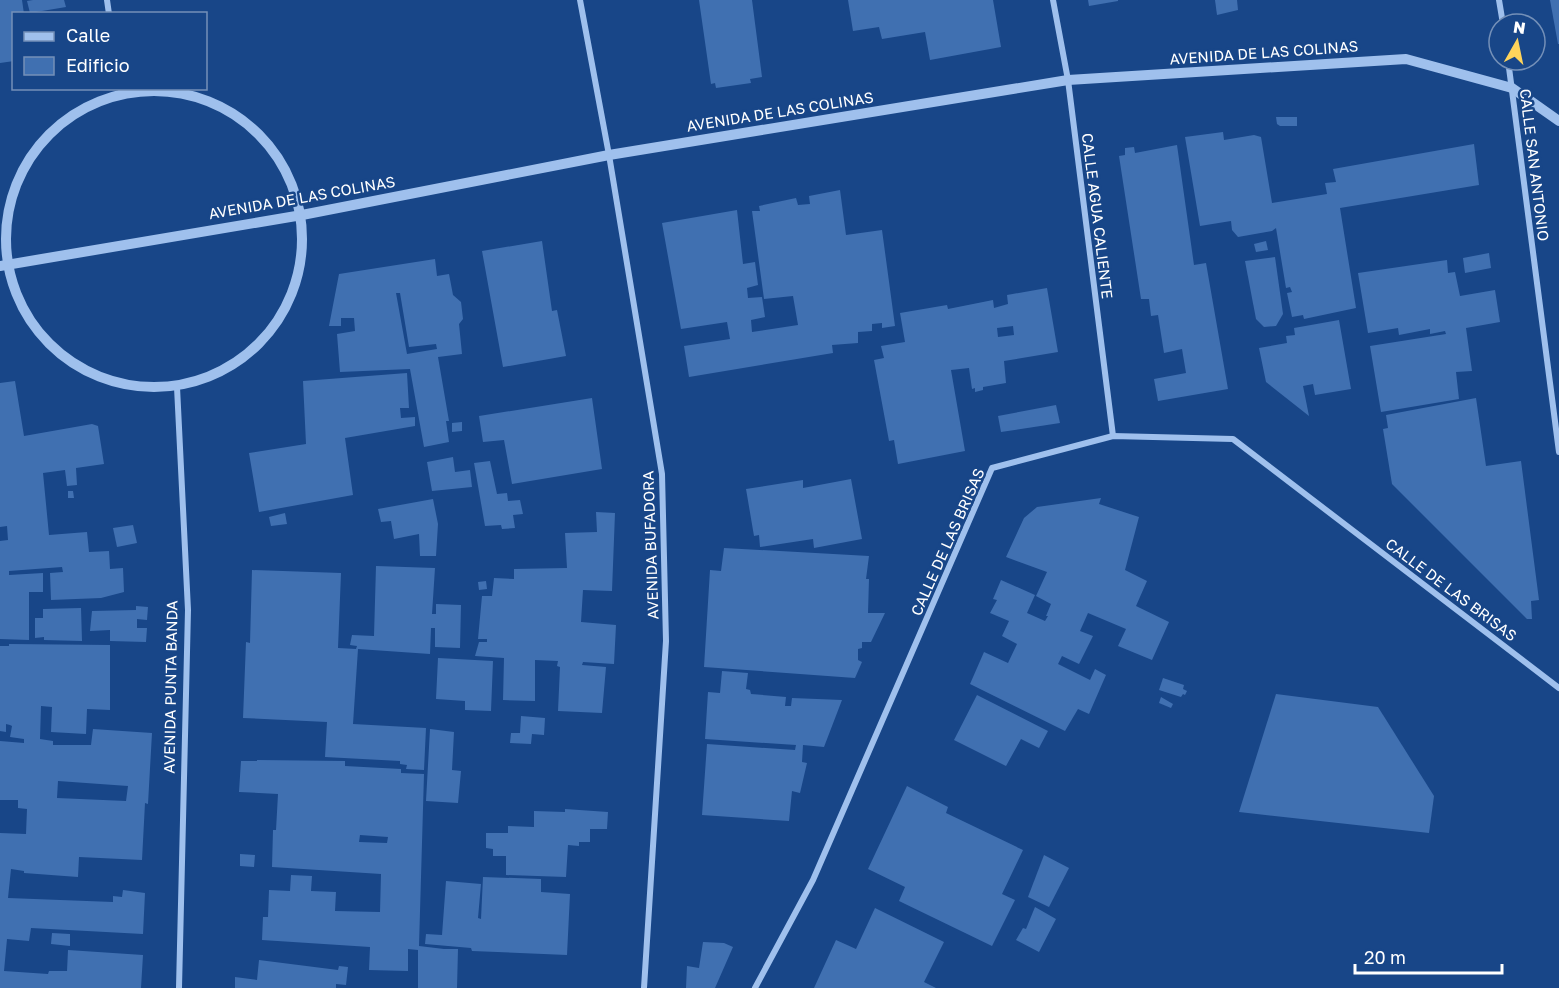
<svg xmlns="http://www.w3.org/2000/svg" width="1559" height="988" viewBox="0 0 1559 988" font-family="'Golos Text',sans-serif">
  <rect width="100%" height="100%" fill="#184688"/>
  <g fill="#4070b1" fill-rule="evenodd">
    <polygon points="0,0 22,0 24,14 14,14 14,61 0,63"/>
    <polygon points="33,0 64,0 66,7 30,13 27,1"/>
    <polygon points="699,0 752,0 762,77 750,79 751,83 716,88 715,83 711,84"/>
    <polygon points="848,0 993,0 1001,47 930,60 925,32 882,39 879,27 853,31"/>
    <polygon points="1088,0 1118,0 1118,1 1089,6"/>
    <polygon points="1215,0 1237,0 1238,10 1217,15"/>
    <polygon points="1550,0 1559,0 1559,44 1558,44"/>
    <polygon points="1276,117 1297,117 1297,126 1280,126 1277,124"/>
    <polygon points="1223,132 1224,140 1254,135 1261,137 1272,203 1327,194 1325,183 1336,182 1333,169 1474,144 1479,185 1340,208 1356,308 1304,319 1303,315 1292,317 1287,293 1292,292 1290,287 1286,288 1276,228 1272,231 1238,237 1232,230 1231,221 1200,226 1185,137"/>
    <polygon points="1177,145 1194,265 1206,263 1228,389 1158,401 1154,379 1186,373 1182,349 1164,353 1158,315 1151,316 1149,299 1141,299 1119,156 1125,155 1125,148 1134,147 1135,153"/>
    <polygon points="840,190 846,235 882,230 895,326 882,328 882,323 872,324 872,331 858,332 858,343 832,345 833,353 689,377 684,346 730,339 727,322 681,329 662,223 737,210 743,264 755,262 758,285 747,288 748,298 762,297 765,317 751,320 752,332 798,325 793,296 764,299 752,211 760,211 759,206 796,198 798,205 810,204 809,196"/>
    <polygon points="542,241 552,311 557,310 566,356 503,367 482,251"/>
    <polygon points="1266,241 1268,250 1256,252 1254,244"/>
    <polygon points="1489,253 1491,268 1465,273 1463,258"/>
    <polygon points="1275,257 1283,314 1276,326 1264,327 1256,319 1245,261"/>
    <path d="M435,259L437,276L449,274L453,295L461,302L463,319L459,324L462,354L438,357L449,421H446L449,442L424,447L410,369L340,372L337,334L355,331L354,318H341V326H329L339,274ZM396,293H400L409,347L436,344L437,349L407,354Z"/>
    <polygon points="1447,260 1448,273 1455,272 1460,296 1495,290 1500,322 1466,328 1472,371 1456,372 1459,399 1381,412 1370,346 1446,334 1445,331 1430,334 1430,329 1399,335 1398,328 1368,333 1358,273"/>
    <path d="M1047,288L1058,352L1004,361L1006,383L983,387V390L975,392V388L972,389L969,368L951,370L965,451L898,464L894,440L889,441L874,360L884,358L881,346L905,342L900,313L947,305L948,309L993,300L994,308L1008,304L1007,295ZM1013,326L1014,335L998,337L997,328Z"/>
    <polygon points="1339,320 1351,389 1315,395 1313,384 1303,386 1309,416 1266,382 1259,348 1287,343 1286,336 1295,335 1294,328"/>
    <polygon points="407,373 409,408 400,408 401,418 415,417 415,426 345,438 353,495 259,512 249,453 306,444 303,381"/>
    <polygon points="15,381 24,436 92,424 98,426 104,464 76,468 77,485 67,486 65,470 43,473 49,535 87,532 89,552 109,551 110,569 123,568 124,592 101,598 51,600 50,573 63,572 62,567 9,571 9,575 43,573 43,592 29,592 29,640 0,639 0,541 8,540 7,526 0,527 0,383"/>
    <polygon points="592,398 602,469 512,484 504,440 483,442 479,416"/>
    <polygon points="1476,398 1486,466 1521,461 1539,600 1531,601 1532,619 1527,619 1392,484 1383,429 1388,428 1386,415"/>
    <polygon points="1056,405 1060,423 1001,432 998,416"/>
    <polygon points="462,422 462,431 452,432 452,423"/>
    <polygon points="453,457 455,472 470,470 472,487 432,491 427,462"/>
    <polygon points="490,461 497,494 507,493 508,501 520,500 523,514 513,515 515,528 502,529 501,525 485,526 474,463"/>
    <polygon points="851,479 862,539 814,548 813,539 760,547 759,535 754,536 746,489 803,480 803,488"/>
    <polygon points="68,491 73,491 74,498 68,498"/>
    <polygon points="1101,498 1099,504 1139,517 1125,570 1147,581 1136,606 1169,622 1152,660 1118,646 1126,629 1088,613 1080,631 1093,636 1079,664 1062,656 1058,664 1090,680 1095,669 1106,675 1089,714 1078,709 1065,731 970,684 984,652 1008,663 1017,644 1002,636 1009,621 990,613 997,600 993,599 1001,580 1035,595 1027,613 1045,621 1048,616 1046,616 1051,604 1036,596 1047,572 1006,557 1024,518 1037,507"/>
    <polygon points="433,499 438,524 436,556 420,556 419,534 394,539 391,521 381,522 378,509"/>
    <polygon points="596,512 615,513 612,591 583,590 581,622 616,625 614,664 583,662 582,665 606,667 602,713 558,711 560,667 557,666 558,661 535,660 535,701 503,700 504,658 475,656 479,642 487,642 487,639 478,639 482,596 492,596 494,578 514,579 514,569 567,568 565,533 597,532"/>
    <polygon points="285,513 287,524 271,526 269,517"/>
    <polygon points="133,525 137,543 117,547 113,528"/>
    <polygon points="724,548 869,556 866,579 869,579 868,613 885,613 871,642 862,642 862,648 858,649 858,660 862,662 855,678 704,667 710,570 721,571"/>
    <polygon points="376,566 435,568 432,614 436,614 436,604 461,605 460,648 435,647 435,628 431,628 430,654 358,649 353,724 426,728 424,770 406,769 407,765 400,764 400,761 325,757 327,722 243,718 246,642 250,643 252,570 341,573 338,648 356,649 357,646 350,645 352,635 374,636"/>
    <polygon points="486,581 487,589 479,590 478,582"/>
    <polygon points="136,606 148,607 147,620 137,619 137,628 147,628 146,642 110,641 110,630 90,631 92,611 136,610"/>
    <polygon points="81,608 82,641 44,640 44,637 35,638 35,618 43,618 43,609"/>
    <path d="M9,644L110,645V710L87,709L86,734L51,732L52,707L41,706L40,739L53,741V745H91L93,729L152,733L148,804L145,803L142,860L79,857L78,877L24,873V871L11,869L8,898L113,902V896L122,897L123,890L145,893L143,934L31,928L29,941L7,939L4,971L48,974L49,971H67L68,950L143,955L141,988H0V833L26,834L27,809L18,808V800H0V741L24,743V739L10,737L12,726L10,725L6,724V732L0,731V646H9ZM58,781L128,786L126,801L57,798Z"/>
    <polygon points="438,658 493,661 491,711 465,710 465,701 436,699"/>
    <polygon points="722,671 748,673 746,689 750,690 751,694 786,697 785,706 791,706 792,698 842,700 824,747 803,745 802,762 807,763 800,793 792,791 789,821 702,815 707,744 795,750 796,745 705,739 708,692 720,693"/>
    <polygon points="1163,678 1184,685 1183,689 1187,691 1185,695 1183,694 1181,697 1159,690"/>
    <polygon points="1276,694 1378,707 1434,796 1429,833 1239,812"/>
    <polygon points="977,695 1048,731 1039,748 1021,739 1006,766 954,740"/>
    <polygon points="1161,697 1173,704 1171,708 1159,703"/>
    <polygon points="521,716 545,718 544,735 532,734 531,744 510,743 511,733 520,733"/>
    <polygon points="430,729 454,732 452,770 461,771 458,803 426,801"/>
    <path d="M257,760L345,761V766L401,769V773L424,774L419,946L444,949H458L457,988H418V950L408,949V971L369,970L370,947L262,940L263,917H268L269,890L290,891L291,875L312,876L311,891L336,892L335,911L380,912L381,874L272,867L273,830H276L278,794L239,792L241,761H257ZM360,835L388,837L387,843L359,842Z"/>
    <polygon points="907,786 948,807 946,813 1023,850 1002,894 1015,900 992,946 899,901 905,887 868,869"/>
    <polygon points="565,809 608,812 607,829 590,829 590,842 579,842 579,846 568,845 566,877 506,875 506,856 493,856 493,849 486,848 486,833 508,833 508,826 534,827 534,811 565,812"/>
    <polygon points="240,854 255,855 254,867 240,866"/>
    <polygon points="1044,855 1069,868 1049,907 1028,897"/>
    <polygon points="483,877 541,879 541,892 570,894 567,955 472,951 471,948 425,944 426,934 442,935 446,881 481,884 478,918 481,919"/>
    <polygon points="1035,907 1056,919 1039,952 1016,940 1023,928 1026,929"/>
    <polygon points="875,908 944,942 924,982 936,988 814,988 836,940 856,949"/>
    <polygon points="52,933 70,934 70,946 51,944"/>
    <polygon points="703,942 724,943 733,947 715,988 686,988 687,966 699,968"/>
    <polygon points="259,960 338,970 339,966 348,967 346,985 336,984 336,988 235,988 235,977 257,980"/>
  </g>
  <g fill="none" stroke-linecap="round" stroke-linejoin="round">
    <g stroke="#9fc0ed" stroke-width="6">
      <polyline points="107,0 109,14"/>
      <polyline points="580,0 609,155 662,474 666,641 644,988"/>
      <polyline points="1053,0 1068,80 1113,436"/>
      <polyline points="1499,0 1503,24"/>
      <polyline points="1508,60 1559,452"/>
      <polyline points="121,88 122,93"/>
      <polyline points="177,387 188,610 179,988"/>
      <polyline points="755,988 813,880 992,468 1113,436 1233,439 1559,688"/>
    </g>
    <g stroke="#9fc0ed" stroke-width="10">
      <circle cx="154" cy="239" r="148"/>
      <polyline points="0,266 302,215 609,155 1068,80 1406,59 1512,88 1559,121"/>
    </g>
  </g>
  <g text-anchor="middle" stroke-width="5" stroke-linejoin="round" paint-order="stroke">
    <g font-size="15" fill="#fff" stroke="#184688">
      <text transform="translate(1264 53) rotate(-4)" y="5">AVENIDA DE LAS COLINAS</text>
      <text transform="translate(780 112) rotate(-9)" y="5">AVENIDA DE LAS COLINAS</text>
      <text transform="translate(1534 165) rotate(83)" y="5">CALLE SAN ANTONIO</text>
      <text transform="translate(302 198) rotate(-10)" y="5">AVENIDA DE LAS COLINAS</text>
      <text transform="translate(1097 216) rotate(83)" y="5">CALLE AGUA CALIENTE</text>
      <text transform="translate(948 542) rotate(-66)" y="5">CALLE DE LAS BRISAS</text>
      <text transform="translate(651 545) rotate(-92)" y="5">AVENIDA BUFADORA</text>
      <text transform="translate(1451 590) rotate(37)" y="5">CALLE DE LAS BRISAS</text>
      <text transform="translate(171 687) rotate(-89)" y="5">AVENIDA PUNTA BANDA</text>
    </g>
  </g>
  <rect x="12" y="12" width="195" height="78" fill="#184688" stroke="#7490b8" stroke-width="1.5"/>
  <rect x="24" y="32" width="30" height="9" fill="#9fc0ed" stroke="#7490b8" stroke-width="1.5"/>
  <text x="66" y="42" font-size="18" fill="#ffffff">Calle</text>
  <rect x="24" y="57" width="30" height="18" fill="#4070b1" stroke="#7490b8" stroke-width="1.5"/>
  <text x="66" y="72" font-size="18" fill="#ffffff">Edificio</text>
  <g transform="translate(1517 42) rotate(9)"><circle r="28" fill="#184688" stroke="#7490b8" stroke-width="1.5"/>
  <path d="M0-4.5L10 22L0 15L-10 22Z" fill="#ffd45b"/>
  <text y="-9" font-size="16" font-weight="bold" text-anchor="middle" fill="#ffffff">N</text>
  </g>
  <path d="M1355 964v9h147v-9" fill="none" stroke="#ffffff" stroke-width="3"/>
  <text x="1364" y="964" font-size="18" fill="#ffffff" stroke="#184688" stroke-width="4.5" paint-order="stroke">20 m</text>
</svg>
